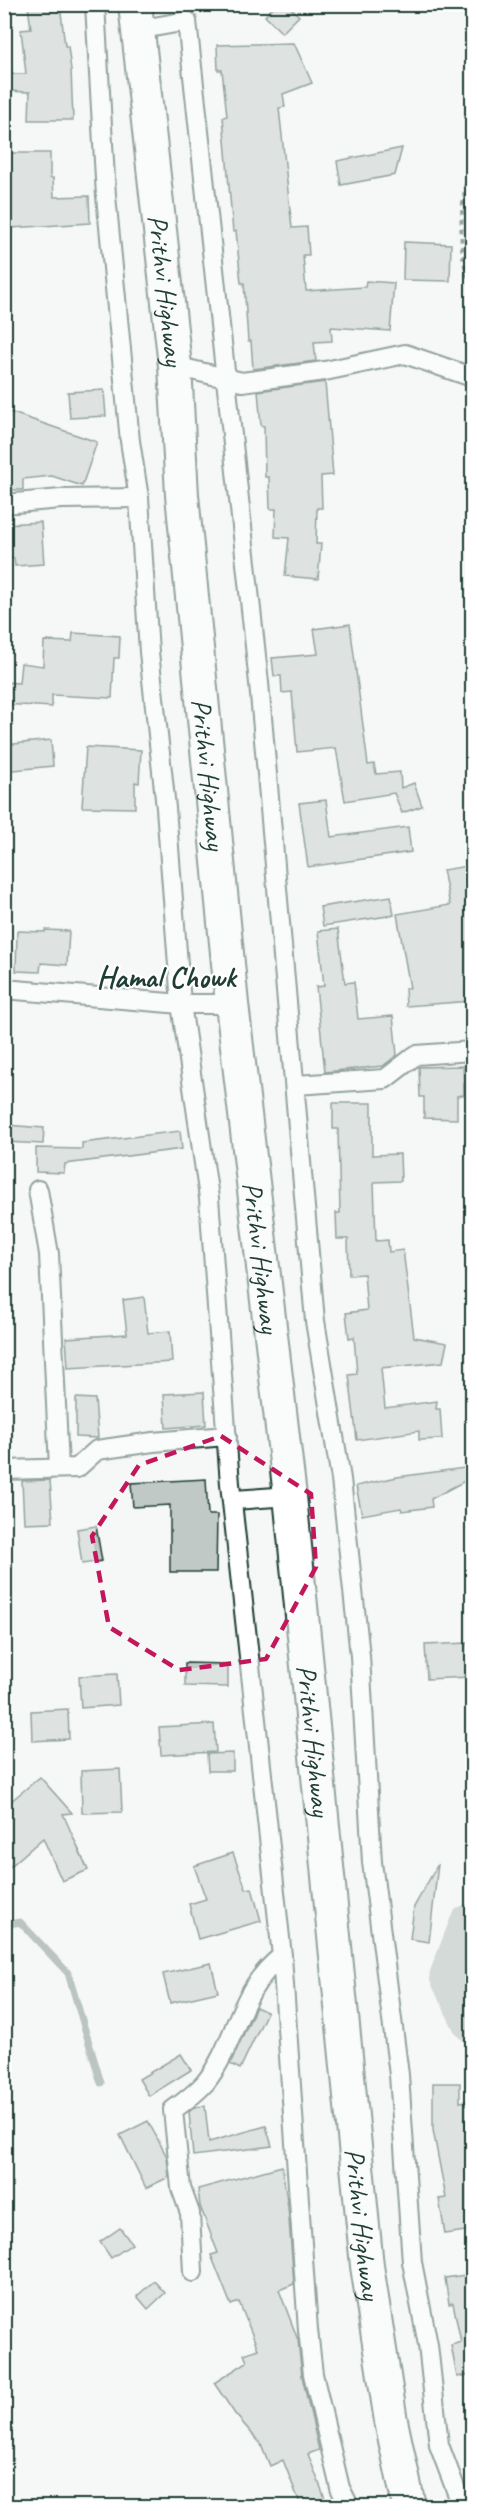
<svg xmlns="http://www.w3.org/2000/svg" width="477" height="2511" viewBox="0 0 477 2511" font-family="Caveat,sans-serif">
  <rect width="100%" height="100%" fill="#f6f7f7"/>
  <filter id="ink" filterUnits="userSpaceOnUse"><feTurbulence type="fractalNoise" baseFrequency=".0167" numOctaves="2"/><feDisplacementMap in="SourceGraphic" scale="12" xChannelSelector="R" yChannelSelector="G"/><feConvolveMatrix kernelMatrix="1 2 1 2 8 2 1 2 1" color-interpolation-filters="sRGB"/></filter>
  <g filter="url(#ink)">
    <g fill="none" stroke-linecap="round" stroke-linejoin="round">
      <polyline stroke="#72857f" stroke-width="7" points="4,1925 20,1922 68,1973 101,2083"/>
      <polyline stroke="#aab5b1" stroke-width="39" points="472,1923 469,1924 449,1976 472,2023"/>
    </g>
    <g fill="#c0c9c6" stroke="#1f3d34" stroke-width="1.5">
      <polygon points="60,4 65,46 68,46 71,70 73,120 29,120 30,92 4,91 4,74 26,74 21,30 31,29 28,6"/>
      <polygon points="276,4 287,4 299,16 282,33 265,16"/>
      <polygon points="294,43 312,83 283,94 285,107 279,108 292,228 307,227 309,255 303,255 306,291 365,287 366,281 394,283 390,331 331,327 332,341 314,342 316,361 253,369 251,341 248,341 244,283 241,283 236,231 233,232 223,117 227,116 222,70 218,70 217,45"/>
      <polygon points="402,148 395,175 341,185 337,161"/>
      <polygon points="4,153 50,153 50,178 53,178 54,197 89,196 90,223 11,228"/>
      <polygon points="404,242 451,244 450,281 403,280"/>
      <polygon points="325,382 333,475 321,476 322,508 317,508 316,544 321,544 318,579 285,576 289,538 275,537 276,509 270,509 269,477 265,477 264,426 261,426 258,391"/>
      <polygon points="104,390 106,416 70,418 68,392"/>
      <polygon points="4,410 97,442 82,486 52,476 23,479 23,490 4,490"/>
      <polygon points="41,522 44,564 15,566 14,558 4,559 4,524"/>
      <polygon points="350,624 368,765 374,764 376,774 400,772 401,788 414,783 422,806 402,813 394,793 345,801 336,748 297,752 292,692 282,693 281,676 274,676 272,658 318,654 314,629"/>
      <polygon points="73,633 120,636 119,658 114,658 112,698 52,695 52,707 4,704 4,682 19,683 21,663 43,666 44,641 72,642"/>
      <polygon points="51,740 53,766 4,771 4,745"/>
      <polygon points="86,747 141,750 139,783 135,782 135,808 82,807"/>
      <polygon points="326,800 331,837 408,827 411,852 308,867 299,803"/>
      <polygon points="467,866 472,895 472,1001 406,1006 405,988 410,988 397,914 450,905 443,870"/>
      <polygon points="391,896 394,915 323,926 320,907"/>
      <polygon points="338,929 345,983 354,982 358,1019 393,1016 397,1055 383,1066 325,1072 316,987 324,986 318,931"/>
      <polygon points="45,930 69,931 67,965 41,963 40,972 16,971 17,931 45,932"/>
      <polygon points="463,1066 464,1095 457,1096 457,1119 424,1118 424,1097 420,1097 419,1067"/>
      <polygon points="333,1103 372,1103 372,1155 400,1154 401,1181 374,1182 376,1241 388,1240 389,1252 403,1250 414,1337 447,1343 443,1362 381,1368 385,1408 437,1401 436,1409 440,1409 442,1439 419,1440 419,1431 357,1440 349,1375 357,1374 354,1337 349,1338 346,1313 367,1310 364,1274 349,1275 348,1239 337,1239 336,1213 340,1213 338,1129 333,1129"/>
      <polygon points="6,1125 44,1128 43,1144 5,1142"/>
      <polygon points="180,1131 182,1149 65,1164 64,1173 36,1172 36,1148 82,1149 82,1143"/>
      <polygon points="144,1297 148,1333 170,1331 172,1362 68,1368 66,1338 127,1334 123,1300"/>
      <polygon points="204,1392 206,1425 166,1428 164,1394"/>
      <polygon points="76,1398 95,1399 98,1438 76,1437"/>
      <polygon points="472,1467 472,1477 431,1499 432,1507 402,1511 401,1508 362,1515 356,1486 397,1477"/>
      <polygon points="206,1479 208,1515 217,1515 216,1572 170,1572 170,1505 133,1507 131,1483"/>
      <polygon points="50,1480 53,1522 24,1523 22,1481"/>
      <polygon points="96,1526 102,1561 82,1564 77,1529"/>
      <polygon points="468,1643 470,1677 427,1679 425,1645"/>
      <polygon points="185,1663 228,1664 228,1687 185,1686"/>
      <polygon points="117,1674 119,1705 81,1708 79,1676"/>
      <polygon points="68,1709 69,1739 32,1741 31,1711"/>
      <polygon points="214,1724 216,1752 161,1755 159,1727"/>
      <polygon points="233,1753 233,1771 208,1771 207,1754"/>
      <polygon points="120,1769 122,1812 82,1813 81,1771"/>
      <polygon points="40,1777 72,1813 63,1814 88,1870 62,1881 43,1838 4,1872 4,1807"/>
      <polygon points="233,1853 246,1889 252,1888 261,1921 198,1939 189,1904 206,1899 194,1866"/>
      <polygon points="438,1864 429,1942 410,1939 414,1907"/>
      <polygon points="211,1963 218,1992 170,2003 163,1974"/>
      <polygon points="256,2007 267,2012 240,2069 230,2064"/>
      <polygon points="181,2054 191,2070 149,2096 139,2079"/>
      <polygon points="433,2083 460,2083 460,2102 472,2100 472,2118 465,2119 470,2159 472,2159 472,2230 445,2234 439,2199 446,2198 433,2130"/>
      <polygon points="205,2106 209,2142 266,2126 272,2146 193,2156 189,2112 195,2107"/>
      <polygon points="148,2121 167,2157 169,2177 146,2188 120,2135"/>
      <polygon points="282,2166 288,2207 294,2284 279,2290 298,2340 302,2376 319,2450 308,2454 326,2501 314,2506 301,2506 283,2460 270,2466 261,2444 235,2414 214,2383 247,2362 244,2354 258,2349 239,2302 231,2305 211,2255 218,2253 200,2206 198,2189"/>
      <polygon points="120,2228 132,2244 111,2258 100,2242"/>
      <polygon points="472,2274 472,2374 457,2377 451,2345 461,2342 453,2303 449,2304 445,2278"/>
      <polygon points="154,2281 165,2293 148,2309 137,2296"/>
    </g>
    <g fill="none" stroke-linecap="round" stroke-linejoin="round">
      <defs>
        <g id="street">
          <polyline points="95,4 106,196 130,441 139,498 149,652 166,808 181,1004 209,1198 230,1484 282,1956 308,2330 313,2374 340,2488 349,2506"/>
          <polyline points="137,30 187,21 259,683 315,1321 341,1479 360,1656 372,1862 399,2075 412,2262 428,2345 439,2445 462,2506"/>
          <polyline points="175,366 242,382 325,371 405,354 472,377"/>
          <polyline points="4,504 61,499 139,498"/>
          <polyline points="4,989 181,1004 232,1004"/>
          <polyline points="296,1085 385,1079 416,1055 472,1051"/>
          <polyline points="38,1190 49,1254 59,1468"/>
          <polyline points="4,1470 77,1468 97,1450 153,1442 227,1436"/>
          <polyline points="234,1500 290,1496"/>
          <path d="M193,2272L190,2213L181,2188L173,2110C184,2102 196,2093 205,2083C238,2042 236,1992 282,1956"/>
        </g>
        <g id="highway">
          <path id="s1" d="M135,4L175,366L182,495L232,1004L290,1496L367,2266L391,2421L409,2506"/>
        </g>
      </defs>
      <use href="#street" stroke="#1f3d34" stroke-width="22"/>
      <use href="#highway" stroke="#1f3d34" stroke-width="36"/>
      <path stroke="#1f3d34" stroke-width="4" stroke-dasharray="4.5 4.5" stroke-linecap="butt" d="M472,157C461,197 455,250 472,288"/>
      <use href="#street" stroke="#fff" stroke-width="18"/>
      <use href="#highway" stroke="#fff" stroke-width="32"/>
    </g>
  </g>
  <path d="M0 0H477V2511H0ZM221,1436L311,1494L316,1567L266,1659L179,1670L109,1627L92,1536L139,1465Z" fill="#f6f7f7" fill-opacity=".55" fill-rule="evenodd"/>
  <path fill="none" stroke="#c2185b" stroke-width="4.5" stroke-dasharray="12 8" stroke-linejoin="round" d="M221,1436L311,1494L316,1567L266,1659L179,1670L109,1627L92,1536L139,1465Z"/>
  <g text-anchor="middle" stroke-width="4.5" stroke-linejoin="round" paint-order="stroke">
    <g font-size="28" fill="#1f3d34" stroke="#fff">
      <text dy="10" stroke="none"><textPath href="#s1" startOffset="288">Prithvi Highway</textPath></text>
      <text dy="10" stroke="none"><textPath href="#s1" startOffset="774">Prithvi Highway</textPath></text>
      <text dy="10" stroke="none"><textPath href="#s1" startOffset="1260">Prithvi Highway</textPath></text>
      <text dy="10" stroke="none"><textPath href="#s1" startOffset="1746">Prithvi Highway</textPath></text>
      <text dy="10" stroke="none"><textPath href="#s1" startOffset="2232">Prithvi Highway</textPath></text>
    </g>
    <g font-size="30" font-weight="bold" fill="#1f3d34" stroke="#fff">
      <text x="166" y="987">Hamal Chowk</text>
    </g>
  </g>
  <rect width="477" height="2511" fill="none" stroke="#fff" stroke-width="24"/>
  <rect x="12" y="12" width="453" height="2487" fill="none" stroke="#1f3d34" stroke-width="2" filter="url(#ink)"/>
</svg>
